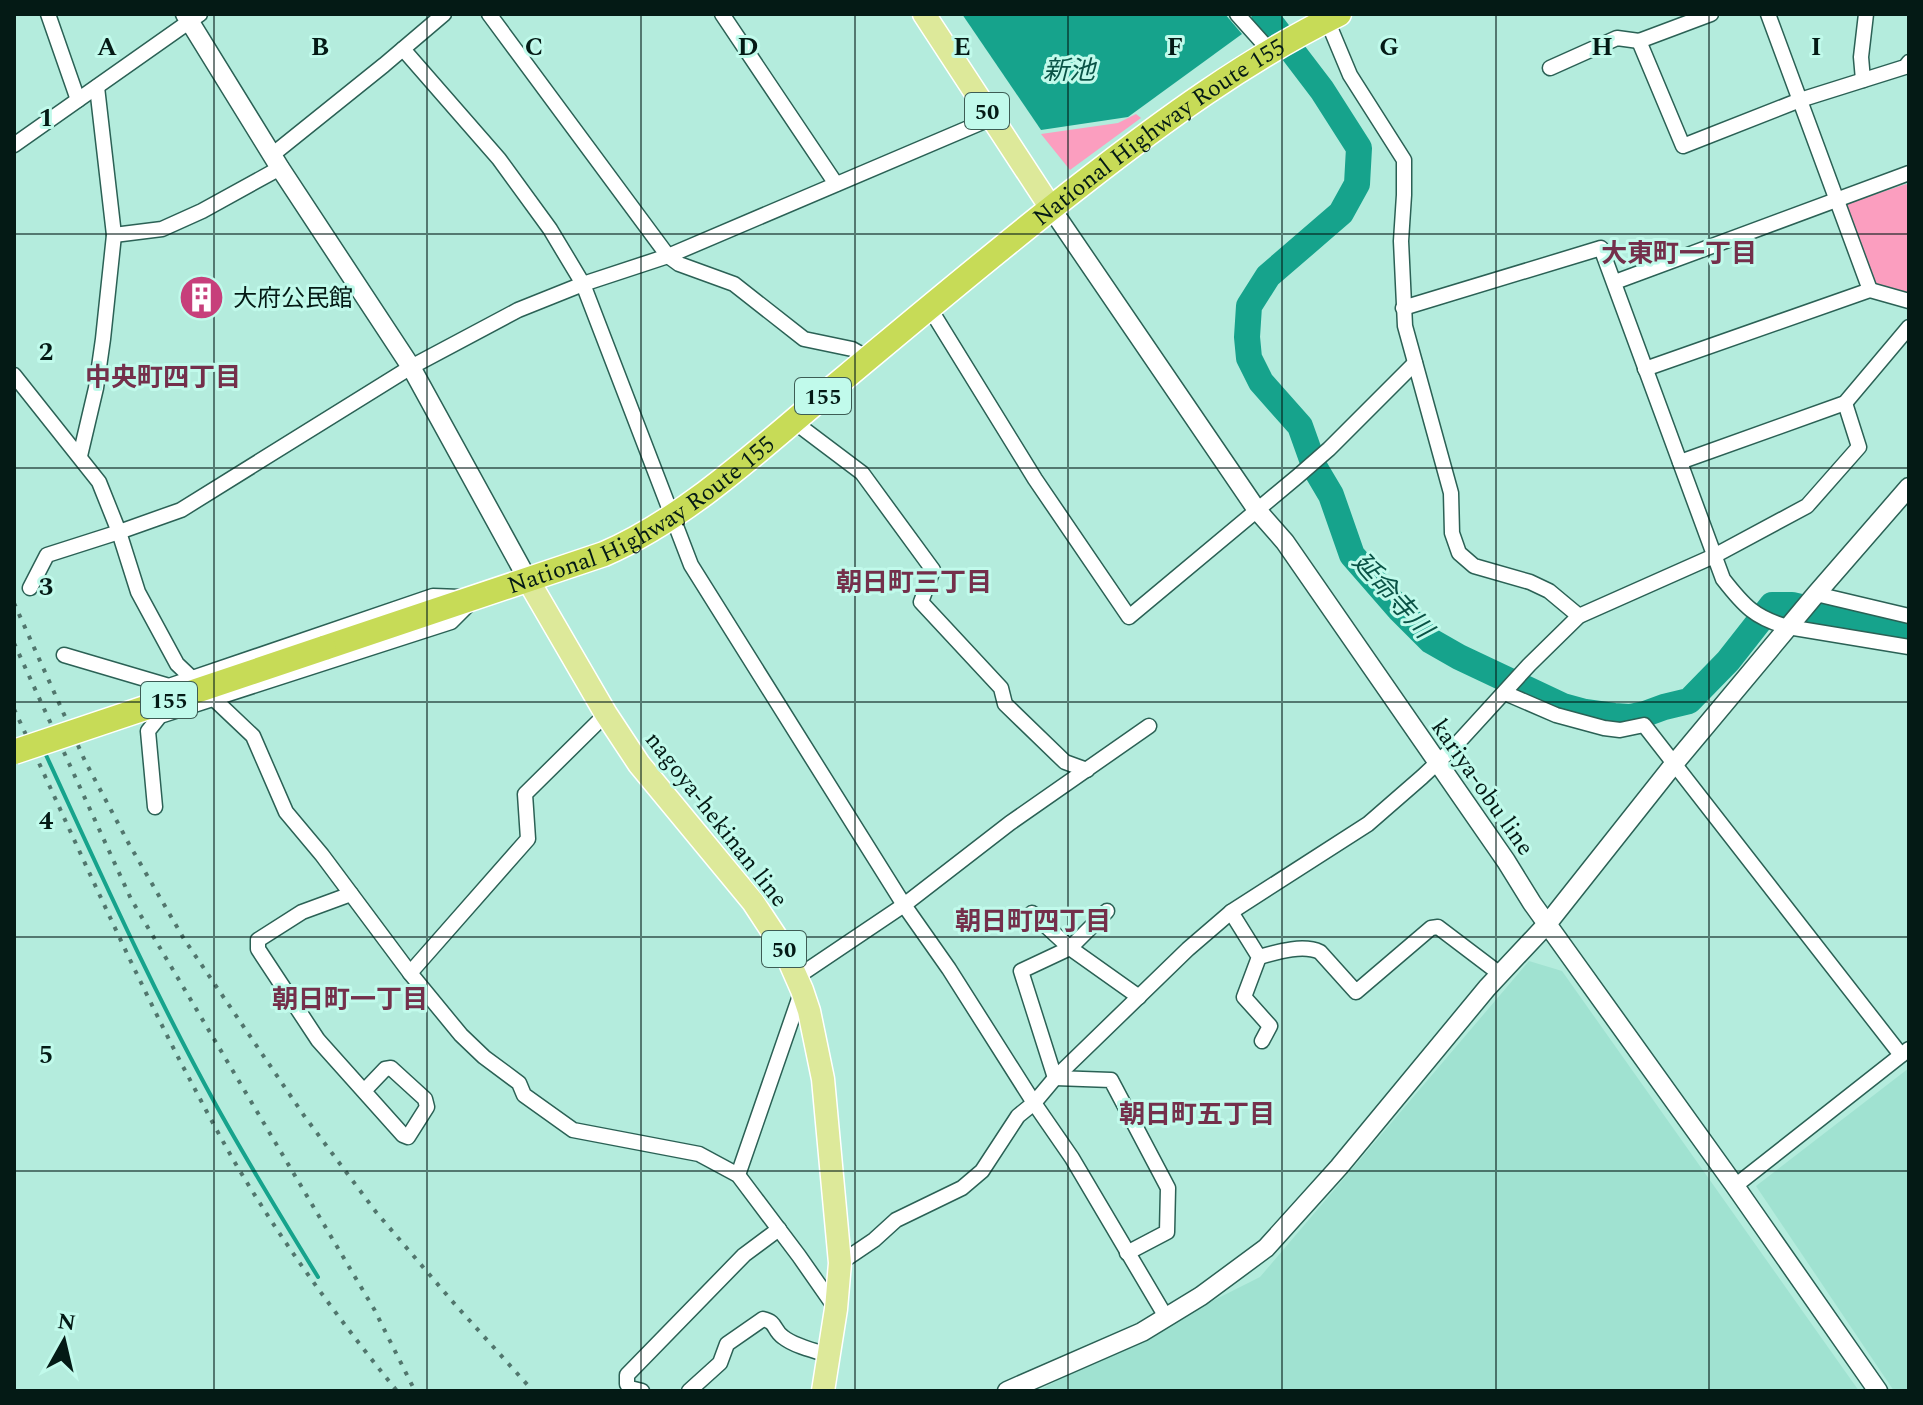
<svg xmlns="http://www.w3.org/2000/svg" width="1923" height="1405" viewBox="0 0 1923 1405" font-family="Spectral,'Noto Sans JP',serif">
  <rect width="100%" height="100%" fill="#b4ecdd"/>
  <g fill="#a0e2d1">
    <polygon points="1529,961 1562,971 1859,1391 1038,1391 1099,1358 1260,1277"/>
    <polygon points="1909,1068 1909,1391 1894,1391 1756,1186"/>
  </g>
  <g fill="#fb9ebf">
    <polygon points="1136,114 1141,118 1070,170 1041,134 1118,123"/>
    <polygon points="1906,184 1909,186 1909,296 1898,291 1874,287 1846,204"/>
  </g>
  <polygon fill="#16a38c" points="962,14 1225,14 1242,34 1128,117 1041,130"/>
  <g fill="none" stroke-linecap="round" stroke-linejoin="round">
    <path stroke="#16a38c" stroke-width="4" d="M46,755C100,872 153,991 216,1105C248,1163 283,1220 318,1277"/>
    <polyline stroke="#16a38c" stroke-width="26" points="1264,14 1322,90 1359,148 1357,184 1341,213 1268,276 1249,306 1247,337 1249,358 1261,382 1300,426 1315,468 1331,495 1352,555 1399,609 1431,641 1459,657 1563,706 1585,712 1614,716 1630,717 1645,714 1664,707 1689,701 1728,661 1772,605 1792,605 1909,632"/>
    <defs>
      <g id="street">
        <polyline points="48,14 78,100"/>
        <polyline points="489,14 668,256 679,264 734,284 804,339 852,349 868,358"/>
        <polyline points="722,14 836,184"/>
        <polyline points="1237,14 1271,52"/>
        <polyline points="1768,14 1870,290"/>
        <polyline points="1327,20 1350,75 1404,160 1404,195 1401,241 1405,326 1451,493 1452,533 1459,553 1474,566 1530,582 1549,591 1579,616"/>
        <polyline points="1639,41 1683,146 1800,100 1905,67 1909,62"/>
        <polyline points="403,49 499,159 550,229 583,284 691,565 904,905 949,969 1034,1103 1072,1158 1166,1317"/>
        <polyline points="1550,68 1617,38 1639,41 1711,14"/>
        <polyline points="1863,80 1861,57 1866,14"/>
        <polyline points="14,145 200,14"/>
        <polyline points="272,155 384,65 444,14"/>
        <polyline points="114,235 162,229 202,211 280,168"/>
        <polyline points="1615,282 1909,173"/>
        <polyline points="929,307 1035,479 1129,617 1298,476 1329,449 1415,363"/>
        <path d="M1403,308L1601,248L1723,579C1744,606 1755,618 1788,627L1909,647"/>
        <polyline points="1645,369 1870,290 1909,301"/>
        <polyline points="14,375 99,482 119,532 138,592 177,664 253,736 286,812 322,855 410,973 461,1035 484,1057 519,1083 524,1095 573,1130 699,1154 738,1175 799,1256 836,1309"/>
        <polyline points="793,421 862,473 933,570 921,602 1001,688 1005,704 1065,762 1087,770"/>
        <polyline points="80,456 96,388 103,339 114,235 97,87"/>
        <polyline points="1680,462 1845,403 1909,327"/>
        <polyline points="30,588 47,555 119,532 181,510 411,367 518,310 583,284 668,256 992,118"/>
        <polyline points="1816,594 1909,616"/>
        <polyline points="64,655 169,686 433,596 460,597"/>
        <polyline points="1505,693 1556,715 1604,728 1620,730 1644,725 1901,1055"/>
        <polyline points="155,807 148,731 160,716 451,622 470,603"/>
        <polyline points="351,894 302,912 258,940 258,949 318,1040 403,1135 408,1137 427,1107 425,1099 391,1068 385,1069 364,1091"/>
        <polyline points="1107,911 1070,948 1021,971 1055,1078 1111,1080 1168,1188 1167,1232 1127,1253"/>
        <polyline points="1231,912 1259,957 1244,997 1270,1026 1262,1041"/>
        <polyline points="1032,913 1070,948 1139,997"/>
        <path d="M1259,957C1277,952 1303,944 1320,952L1356,992L1431,928L1438,927L1500,974"/>
        <polyline points="410,973 528,839 525,794 606,714"/>
        <polyline points="797,977 904,905 1010,823 1149,726"/>
        <polyline points="738,1175 802,990"/>
        <polyline points="1735,1186 1909,1049"/>
        <polyline points="840,1263 874,1240 896,1220 962,1188 982,1171 1018,1116 1034,1103 1055,1078 1188,949 1231,912 1368,824 1422,777 1455,746 1529,665 1579,616 1714,556 1807,506 1859,447 1845,403"/>
        <polyline points="642,1391 630,1388 627,1384 627,1375 744,1255 779,1229"/>
        <path d="M689,1391L720,1363L727,1344L763,1319C777,1322 773,1330 783,1337C794,1346 815,1351 829,1355"/>
      </g>
      <g id="secondary">
        <polyline points="185,14 280,168 411,367 528,580"/>
        <polyline points="1051,208 1257,510 1285,542 1506,861 1532,903 1735,1186 1878,1391"/>
        <polyline points="1007,1391 1142,1332 1201,1296 1266,1248 1339,1167 1487,988 1548,923 1674,764 1816,594 1909,487"/>
      </g>
      <g id="primary">
        <polyline points="924,14 1051,208"/>
        <polyline points="528,580 606,714 639,764 753,902 784,949 802,990 809,1011 823,1079 840,1263 836,1309 823,1391"/>
      </g>
      <g id="highway">
        <path id="s1" d="M324,648L604,554C692,516 774,436 847,376C925,311 1002,246 1082,184C1163,121 1246,60 1339,14"/>
      </g>
    </defs>
    <use href="#street" stroke="#2b6155" stroke-width="17"/>
    <use href="#secondary" stroke="#2b6155" stroke-width="21"/>
    <use href="#primary" stroke="#fff" stroke-width="25"/>
    <use href="#highway" stroke="#fff" stroke-width="27"/>
    <use href="#street" stroke="#fff" stroke-width="14"/>
    <use href="#secondary" stroke="#fff" stroke-width="18"/>
    <use href="#primary" stroke="#dde99a" stroke-width="22"/>
    <use href="#highway" stroke="#c7db57" stroke-width="24"/>
    <g stroke="#51766d" stroke-width="4" stroke-dasharray="4 8" stroke-linecap="butt">
      <polyline points="14,603 85,761 129,844 184,939 305,1117 376,1212 452,1301 533,1391"/>
      <polyline points="14,643 131,899 374,1309 415,1391"/>
      <path d="M14,709C69,827 121,946 180,1061C203,1104 225,1148 251,1189C295,1260 345,1327 397,1391"/>
    </g>
    <defs>
      <polyline id="highway-bridge" points="14,752 324,648"/>
    </defs>
    <use href="#highway-bridge" stroke="#fff" stroke-width="27" stroke-linecap="butt"/>
    <use href="#highway-bridge" stroke="#c7db57" stroke-width="24"/>
  </g>
  <path fill="none" stroke="#041a15" stroke-width="2" stroke-opacity="0.55" d="M214,14V1391M427,14V1391M641,14V1391M855,14V1391M1068,14V1391M1282,14V1391M1496,14V1391M1709,14V1391M14,234H1909M14,468H1909M14,702H1909M14,937H1909M14,1171H1909"/>
  <defs>
    <symbol id="building-disc" viewBox="-11 -11 22 22"><circle r="9.5" fill="#c73f7b" stroke="#c1faeb"/><path d="M-4-6H4V6H1V3H-1V6H-4ZM-2.5-4.3h1.7v1.8h-1.7ZM.8-4.3h1.7v1.8H.8ZM-2.5-1h1.7V.8h-1.7ZM.8-1h1.7V.8H.8Z" fill="#fff"/></symbol>
  </defs>
  <g fill-rule="evenodd">
    <use href="#building-disc" x="176" y="272" width="51" height="51"/>
  </g>
  <g text-anchor="middle" stroke-width="6" stroke-linejoin="round" paint-order="stroke">
    <g fill="#c1faeb" stroke="#3d5d55" stroke-width="2">
      <rect x="965" y="93" width="44" height="36" rx="6"/>
      <rect x="795" y="378" width="56" height="36" rx="6"/>
      <rect x="141" y="682" width="56" height="36" rx="6"/>
      <rect x="762" y="931" width="44" height="36" rx="6"/>
    </g>
    <g font-size="22" font-weight="bold" fill="#041a15">
      <text x="987" y="119">50</text>
      <text x="823" y="404">155</text>
      <text x="169" y="708">155</text>
      <text x="784" y="957">50</text>
    </g>
    <g font-size="24" fill="#041a15" stroke="#c1faeb">
      <text dy="8" stroke="none"><textPath href="#s1" startOffset="994">National Highway Route 155</textPath></text>
      <text dy="8" stroke="none"><textPath href="#s1" startOffset="346">National Highway Route 155</textPath></text>
      <text transform="translate(1483 787) rotate(55)" y="8">kariya-obu line</text>
      <text transform="translate(717 819) rotate(52)" y="8">nagoya-hekinan line</text>
    </g>
    <g font-size="24" fill="#041a15" stroke="#c1faeb" text-anchor="start">
      <text x="233" y="306">大府公民館</text>
    </g>
    <g font-size="26" font-style="italic" fill="#0a5346" stroke="#c1faeb">
      <text x="1069" y="79">新池</text>
      <text transform="translate(1393 595) rotate(48)" y="9">延命寺川</text>
    </g>
    <g font-size="26" font-weight="bold" fill="#74304b" stroke="#c1faeb">
      <text x="1679" y="262">大東町一丁目</text>
      <text x="163" y="386">中央町四丁目</text>
      <text x="914" y="591">朝日町三丁目</text>
      <text x="1033" y="930">朝日町四丁目</text>
      <text x="350" y="1008">朝日町一丁目</text>
      <text x="1197" y="1123">朝日町五丁目</text>
    </g>
  </g>
  <g font-size="26" text-anchor="middle" font-weight="bold" fill="#041a15" stroke="#c1faeb" stroke-width="6" stroke-linejoin="round" paint-order="stroke">
    <text x="107" y="55">A</text>
    <text x="320" y="55">B</text>
    <text x="534" y="55">C</text>
    <text x="748" y="55">D</text>
    <text x="962" y="55">E</text>
    <text x="1175" y="55">F</text>
    <text x="1389" y="55">G</text>
    <text x="1602" y="55">H</text>
    <text x="1816" y="55">I</text>
    <text x="46" y="126">1</text>
    <text x="46" y="360">2</text>
    <text x="46" y="595">3</text>
    <text x="46" y="829">4</text>
    <text x="46" y="1063">5</text>
  </g>
  <rect width="1923" height="1405" fill="none" stroke="#041a15" stroke-width="32"/>
  <g transform="translate(64 1341) rotate(8)" stroke="#c1faeb" stroke-width="6" paint-order="stroke">
  <path d="M0-6L14 30L0 20L-14 30Z" fill="#041a15"/>
  <text y="-12" font-size="22" font-weight="bold" text-anchor="middle" fill="#041a15">N</text>
  </g>
</svg>
